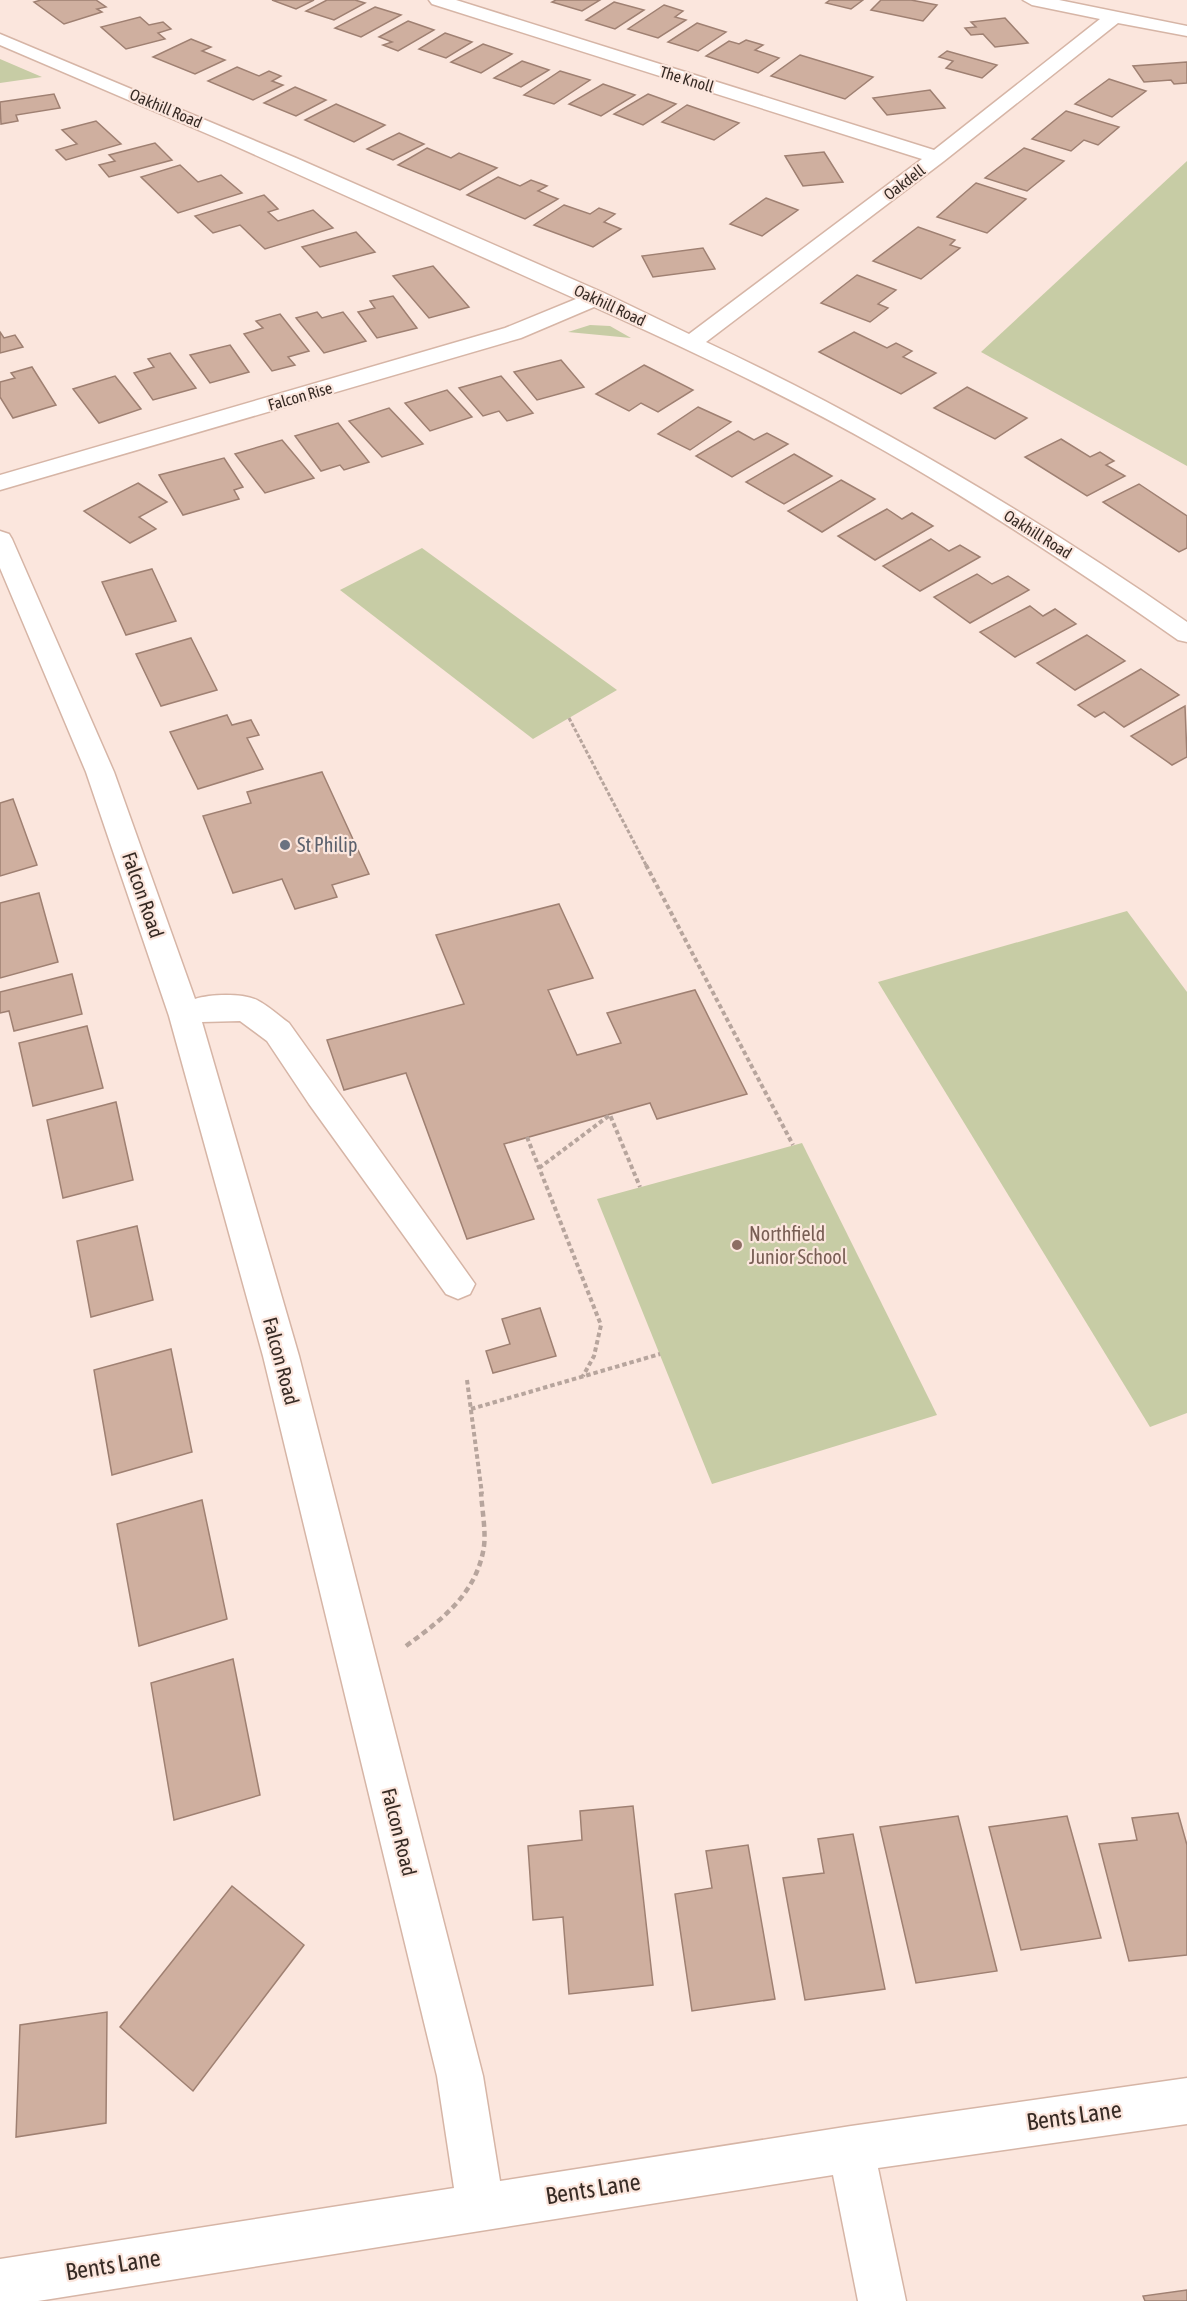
<svg xmlns="http://www.w3.org/2000/svg" width="1187" height="2301" viewBox="0 0 1187 2301" font-family="'Asap Condensed',sans-serif">
  <rect width="100%" height="100%" fill="#fbe6dd"/>
  <g fill="#c7cca5">
    <polygon points="0,58 0,59 42,77 0,83"/>
    <polygon points="1187,161 1187,466 981,352"/>
    <polygon points="590,325 610,326 631,338 568,332"/>
    <polygon points="422,548 617,690 533,739 340,590"/>
    <polygon points="1127,911 1187,992 1187,1413 1150,1427 878,982"/>
    <polygon points="802,1143 937,1415 712,1484 597,1199"/>
  </g>
  <g fill="#cfaf9f" stroke="#9f8072" stroke-width="1.5">
    <polygon points="41,0 96,0 106,7 97,9 102,12 64,24 34,2"/>
    <polygon points="272,0 314,0 296,9"/>
    <polygon points="327,0 355,0 365,3 334,20 306,11"/>
    <polygon points="556,0 600,0 582,11 552,2"/>
    <polygon points="830,0 863,0 851,9 826,3"/>
    <polygon points="881,0 911,0 937,5 923,21 871,10"/>
    <polygon points="614,2 644,10 615,29 586,20"/>
    <polygon points="664,5 683,11 675,17 686,20 658,38 628,29"/>
    <polygon points="375,7 401,15 361,37 335,28"/>
    <polygon points="140,17 149,25 163,22 171,29 158,33 165,39 126,49 101,27"/>
    <polygon points="1005,18 1028,43 995,47 983,34 971,35 965,28 976,27 971,22"/>
    <polygon points="408,21 434,30 398,51 383,45 392,42 379,37"/>
    <polygon points="697,23 726,32 698,51 668,42"/>
    <polygon points="445,33 472,42 446,58 419,49"/>
    <polygon points="191,39 211,47 202,51 225,60 195,74 153,57"/>
    <polygon points="746,40 763,45 755,50 779,58 758,73 706,56 729,41 739,44"/>
    <polygon points="483,44 512,54 481,73 451,62"/>
    <polygon points="947,51 997,65 982,78 946,68 953,61 939,57"/>
    <polygon points="800,55 873,77 845,99 771,76"/>
    <polygon points="522,61 549,70 521,87 494,78"/>
    <polygon points="1187,62 1187,83 1174,84 1171,80 1144,82 1133,66"/>
    <polygon points="237,67 259,76 269,71 281,76 272,81 283,85 253,100 208,81"/>
    <polygon points="560,71 590,80 554,104 524,95"/>
    <polygon points="1109,79 1146,91 1112,117 1075,104"/>
    <polygon points="603,84 635,95 601,116 569,104"/>
    <polygon points="295,87 326,100 296,116 264,103"/>
    <polygon points="930,90 945,108 887,115 873,98"/>
    <polygon points="54,94 60,108 16,115 18,121 1,124 0,102"/>
    <polygon points="648,94 676,104 643,125 614,114"/>
    <polygon points="336,104 385,125 354,142 305,120"/>
    <polygon points="687,105 739,123 714,140 662,122"/>
    <polygon points="1066,111 1119,127 1098,145 1084,140 1071,151 1032,139"/>
    <polygon points="96,121 121,144 66,160 56,150 77,144 62,130"/>
    <polygon points="399,133 424,144 393,160 367,149"/>
    <polygon points="155,143 172,160 109,177 99,165 115,161 109,155"/>
    <polygon points="427,148 451,158 459,153 497,168 460,190 398,165"/>
    <polygon points="1024,148 1064,161 1027,191 985,178"/>
    <polygon points="824,152 843,182 803,186 785,156"/>
    <polygon points="180,165 198,182 221,175 242,193 178,213 141,177"/>
    <polygon points="498,177 520,186 531,180 547,186 538,191 558,199 525,219 467,195"/>
    <polygon points="976,183 1026,199 987,233 937,217"/>
    <polygon points="264,195 278,209 268,212 278,221 313,210 333,228 265,249 240,225 213,233 195,216"/>
    <polygon points="766,198 798,210 762,236 730,224"/>
    <polygon points="564,205 590,214 599,208 615,214 604,222 621,229 593,247 534,225"/>
    <polygon points="918,227 955,240 950,245 960,248 921,279 873,261"/>
    <polygon points="356,232 375,252 320,267 302,247"/>
    <polygon points="703,248 715,269 653,277 642,256"/>
    <polygon points="433,266 469,307 429,318 393,276"/>
    <polygon points="857,275 896,290 878,304 888,308 870,322 821,303"/>
    <polygon points="393,296 417,328 377,338 358,312 375,308 370,301"/>
    <polygon points="317,312 322,318 343,312 366,341 324,353 296,318"/>
    <polygon points="280,314 309,351 288,357 295,365 272,371 244,334 263,328 256,321"/>
    <polygon points="0,332 4,338 15,335 23,347 0,353"/>
    <polygon points="854,332 887,348 896,343 912,351 903,357 936,373 901,394 819,352"/>
    <polygon points="230,345 249,372 210,383 190,355"/>
    <polygon points="170,353 196,388 153,400 134,373 154,367 148,359"/>
    <polygon points="561,360 584,387 537,400 514,372"/>
    <polygon points="644,365 693,390 658,412 641,403 629,411 596,394"/>
    <polygon points="32,367 56,405 13,418 0,397 0,382 15,378 11,373"/>
    <polygon points="115,376 141,409 99,423 73,389"/>
    <polygon points="501,376 533,413 507,421 499,411 483,416 459,388"/>
    <polygon points="967,387 1027,418 995,439 934,408"/>
    <polygon points="447,390 472,417 430,431 405,403"/>
    <polygon points="698,407 731,422 690,450 658,434"/>
    <polygon points="389,408 423,444 382,457 349,421"/>
    <polygon points="338,423 369,462 344,470 340,465 321,471 295,436"/>
    <polygon points="738,431 754,440 767,433 788,444 732,477 696,456"/>
    <polygon points="1061,439 1090,457 1100,452 1114,461 1106,465 1125,476 1087,496 1025,457"/>
    <polygon points="282,440 314,478 265,493 235,454"/>
    <polygon points="794,454 832,476 784,504 746,482"/>
    <polygon points="224,458 243,487 234,490 239,499 183,515 159,475"/>
    <polygon points="841,480 875,499 822,532 788,511"/>
    <polygon points="138,483 167,502 139,517 156,529 130,543 84,511"/>
    <polygon points="1139,484 1187,516 1187,548 1179,552 1103,502"/>
    <polygon points="887,509 902,519 912,513 933,526 875,560 838,536"/>
    <polygon points="931,539 949,551 960,545 980,557 920,591 883,566"/>
    <polygon points="152,569 176,621 126,635 102,582"/>
    <polygon points="977,574 992,584 1008,576 1029,590 970,623 934,597"/>
    <polygon points="1030,606 1043,616 1055,609 1076,624 1015,657 980,632"/>
    <polygon points="1087,635 1125,661 1075,690 1037,663"/>
    <polygon points="191,638 217,690 161,706 136,654"/>
    <polygon points="1141,669 1179,695 1124,727 1104,712 1095,717 1078,705"/>
    <polygon points="1185,706 1187,757 1172,765 1131,736"/>
    <polygon points="227,715 232,725 251,720 259,735 247,738 263,769 198,789 170,732"/>
    <polygon points="322,772 369,874 332,885 337,897 295,909 282,879 233,893 203,816 251,803 247,792"/>
    <polygon points="13,799 37,865 0,876 0,803"/>
    <polygon points="39,893 58,962 0,978 0,903"/>
    <polygon points="559,904 593,978 548,990 577,1055 621,1043 607,1013 695,990 747,1094 657,1119 650,1103 504,1144 534,1219 467,1239 406,1073 344,1090 327,1040 464,1004 436,935"/>
    <polygon points="72,974 82,1014 14,1031 9,1011 0,1013 0,992"/>
    <polygon points="87,1026 103,1088 33,1106 19,1043"/>
    <polygon points="116,1102 133,1180 63,1198 47,1120"/>
    <polygon points="137,1226 153,1300 91,1317 77,1241"/>
    <polygon points="540,1308 556,1356 493,1373 486,1351 510,1344 502,1319"/>
    <polygon points="171,1349 192,1452 112,1475 94,1370"/>
    <polygon points="202,1500 227,1619 139,1646 117,1524"/>
    <polygon points="233,1659 260,1795 174,1820 151,1683"/>
    <polygon points="633,1806 653,1985 569,1994 563,1917 533,1920 528,1846 582,1840 580,1811"/>
    <polygon points="1178,1813 1187,1845 1187,1955 1129,1961 1099,1844 1137,1840 1132,1818"/>
    <polygon points="958,1816 997,1971 916,1983 880,1827"/>
    <polygon points="1067,1816 1101,1938 1021,1950 989,1827"/>
    <polygon points="853,1834 885,1989 805,2000 783,1878 824,1873 818,1839"/>
    <polygon points="748,1845 775,1999 692,2011 675,1894 712,1888 706,1851"/>
    <polygon points="232,1886 304,1945 193,2091 120,2027"/>
    <polygon points="107,2012 106,2123 16,2137 20,2025"/>
    <polygon points="1187,2290 1187,2301 1145,2301 1143,2296"/>
  </g>
  <g fill="none" stroke-linecap="round" stroke-linejoin="round">
    <defs>
      <g id="minor">
        <path d="M429,0H456L934,150L1100,19L1032,5L1023,0H1059L1187,26V36L1118,23L944,161L706,342C875,421 1034,516 1187,622V642L1178,640C1082,573 985,508 883,450C790,397 692,351 594,307L521,338L0,490V475L505,328L576,299L224,141L0,45V34L296,158L604,293L689,334L922,159L432,4Z"/>
        <path d="M0,531L9,534L12,539L114,772L195,999C210,994 242,993 257,1000C269,1006 279,1016 289,1023L475,1284L470,1294L458,1299L446,1294L309,1104L267,1041L240,1021L202,1022L299,1356L483,2076L500,2181L851,2126L1187,2078V2124L878,2168L906,2301H858L833,2175L38,2301H0V2259L454,2188L437,2076L263,1356L169,1016L86,772L0,568Z"/>
      </g>
    </defs>
    <use href="#minor" stroke="#d6b5a6" stroke-width="3"/>
    <polyline stroke="#b7a59d" stroke-width="3" stroke-dasharray="4 2" stroke-linecap="butt" points="569,718 647,867"/>
    <g stroke="#b7a59d" stroke-width="4" stroke-dasharray="4.5 3" stroke-linecap="butt">
      <polyline points="646,865 793,1145"/>
      <polyline points="527,1137 601,1325 594,1356 583,1376"/>
      <polyline points="539,1168 610,1115 640,1187"/>
      <polyline points="467,1380 482,1494"/>
      <polyline points="471,1409 660,1354"/>
    </g>
    <path stroke="#b7a59d" stroke-width="4.5" stroke-dasharray="6 4" stroke-linecap="butt" d="M406,1646C440,1621 474,1596 483,1552C487,1535 482,1511 481,1492"/>
    <use href="#minor" fill="#fff" fill-rule="evenodd"/>
  </g>
  <circle fill="#6b7280" stroke="#fbe6dd" stroke-width="2" cx="285" cy="845" r="6"/>
  <circle fill="#8d6e63" stroke="#fbe6dd" stroke-width="2" cx="737" cy="1245" r="6"/>
  <g text-anchor="middle" stroke-width="4.5" stroke-linejoin="round" paint-order="stroke">
    <g font-size="16" fill="#372b25" stroke="#fbe6dd">
      <text transform="translate(687 79) rotate(17)" y="6">The Knoll</text>
      <text transform="translate(166 108) rotate(23)" y="6">Oakhill Road</text>
      <text transform="translate(904 182) rotate(-37)" y="6">Oakdell</text>
      <text transform="translate(610 305) rotate(25)" y="6">Oakhill Road</text>
      <text transform="translate(300 396) rotate(-16)" y="6">Falcon Rise</text>
      <text transform="translate(1038 534) rotate(32)" y="6">Oakhill Road</text>
    </g>
    <g font-size="20" fill="#5b616d" stroke="#fbe6dd" text-anchor="start">
      <text x="297" y="852">St Philip</text>
    </g>
    <g font-size="20" fill="#372b25" stroke="#fbe6dd">
      <text transform="translate(143 895) rotate(71)" y="7">Falcon Road</text>
      <text transform="translate(281 1361) rotate(75)" y="7">Falcon Road</text>
      <text transform="translate(399 1832) rotate(76)" y="7">Falcon Road</text>
    </g>
    <g font-size="20" fill="#785e54" stroke="#fbe6dd" text-anchor="start">
      <text x="749" y="1241">Northfield<tspan x="749" dy="23">Junior School</tspan></text>
    </g>
    <g font-size="24" fill="#372b25" stroke="#fbe6dd">
      <text transform="translate(1074 2116) rotate(-8)" y="8">Bents Lane</text>
      <text transform="translate(593 2189) rotate(-9)" y="8">Bents Lane</text>
      <text transform="translate(113 2265) rotate(-9)" y="8">Bents Lane</text>
    </g>
  </g>
</svg>
